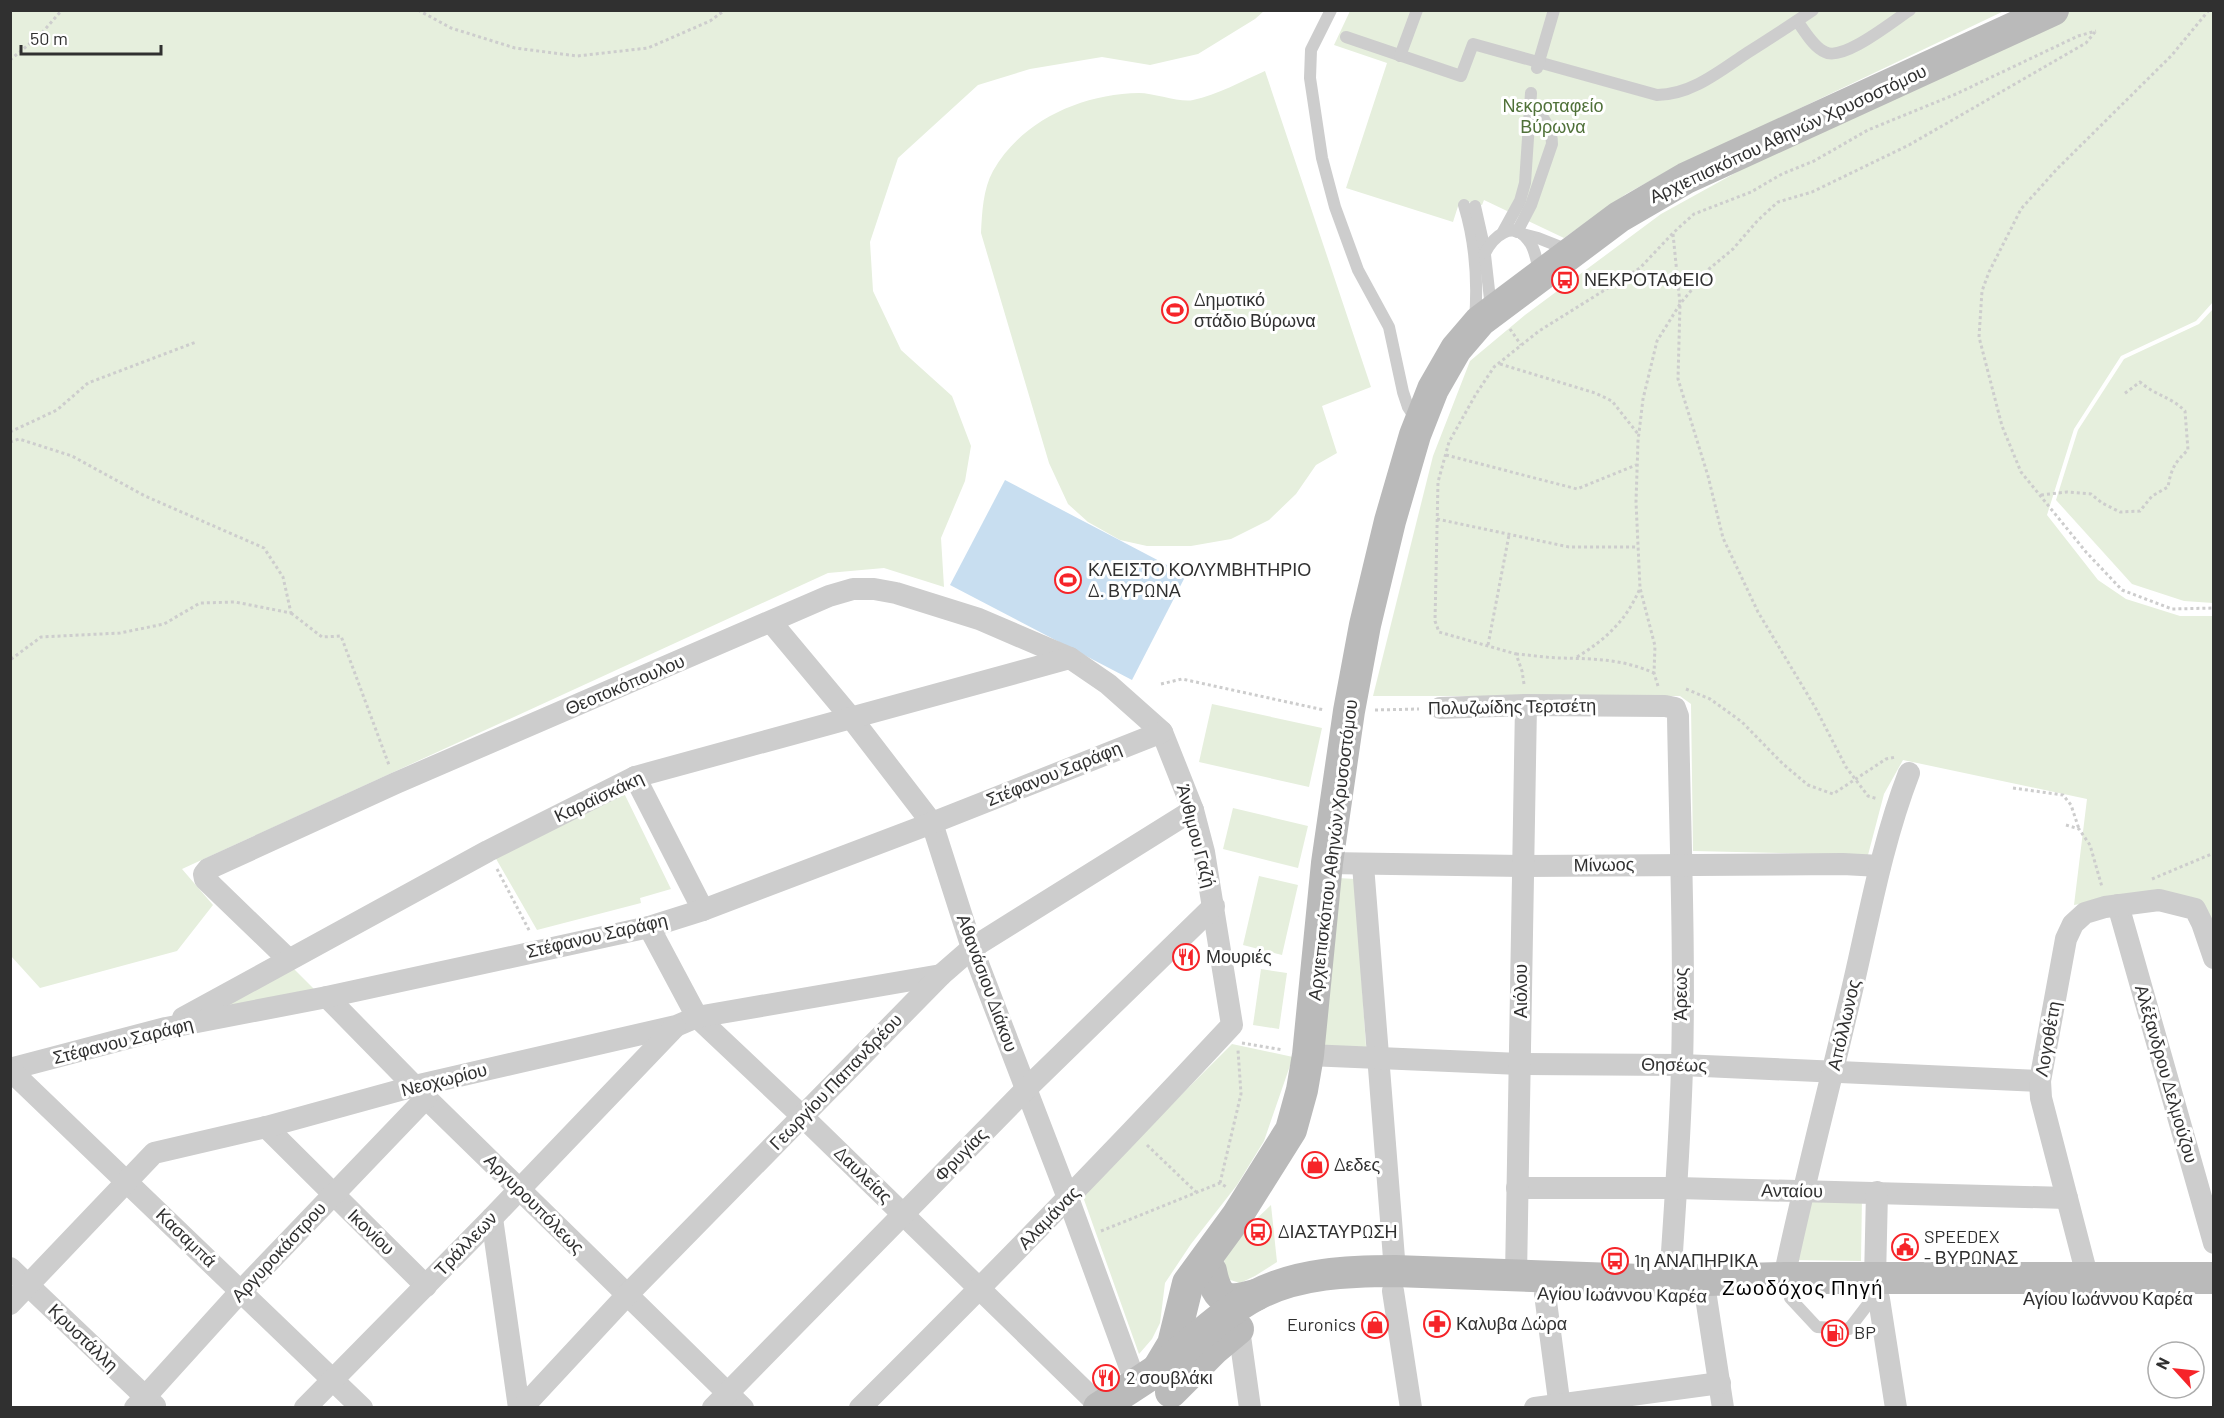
<svg xmlns="http://www.w3.org/2000/svg" width="2224" height="1418" viewBox="0 0 2224 1418" font-family="Barlow,sans-serif">
  <rect width="100%" height="100%" fill="#fff"/>
  <g fill="#e6efdd">
    <polygon points="11,11 1264,11 1255,19 1198,54 1150,65 1102,57 1030,69 978,85 898,158 870,242 873,291 901,350 952,396 971,446 965,481 941,538 944,587 884,568 828,573 182,869 213,905 177,951 40,988 11,956"/>
    <polygon points="1350,11 2004,11 1666,172 1626,194 1564,238 1484,200 1482,205 1460,200 1453,222 1346,188 1387,63 1334,45"/>
    <polygon points="2070,11 2213,11 2213,302 2196,321 2121,356 2074,429 2047,515 2098,580 2126,599 2180,616 2213,616 2213,932 2205,915 2117,898 2074,905 2087,799 1903,760 1884,794 1868,855 1693,851 1691,704 1680,696 1373,696 1433,456 1470,361 1525,315 1661,214 1833,119"/>
    <path d="M1265,71L1371,387L1322,406L1337,453L1316,465L1296,494L1269,520L1231,539L1191,546H1147L1120,540L1088,522L1068,504L1049,463L981,233C982,213 983,189 993,171C1022,120 1082,94 1139,93C1154,93 1181,103 1193,100C1217,95 1242,81 1265,71Z"/>
    <polygon points="2213,309 2213,603 2184,601 2132,584 2056,500 2078,430 2124,359 2199,324"/>
    <polygon points="1212,704 1322,728 1309,787 1199,762"/>
    <polygon points="622,789 671,889 640,898 641,903 537,930 495,857"/>
    <polygon points="1233,808 1308,826 1298,868 1223,849"/>
    <polygon points="1259,876 1298,885 1282,955 1243,945"/>
    <polygon points="1338,878 1355,879 1366,1047 1323,1046"/>
    <polygon points="291,966 315,990 228,1011 224,1002"/>
    <polygon points="1261,969 1287,973 1279,1029 1253,1025"/>
    <polygon points="1232,1044 1293,1057 1264,1141 1237,1185 1191,1244 1165,1283 1160,1323 1152,1339 1139,1354 1082,1194"/>
    <polygon points="1809,1194 1862,1196 1861,1261 1792,1260"/>
    <polygon points="1271,1205 1277,1262 1255,1276 1240,1283 1227,1279 1224,1260 1231,1243"/>
  </g>
  <polygon fill="#c8def0" points="1005,480 1186,575 1132,680 950,585"/>
  <g fill="none" stroke-linecap="round" stroke-linejoin="round">
    <g stroke="#cdcdcd" stroke-width="3" stroke-dasharray="3 3" stroke-linecap="butt">
      <polyline points="418,10 451,28 515,48 577,56 648,48 710,21 725,10"/>
      <polyline points="2209,10 2172,55 2057,169 2021,209 1989,272 1982,291 1979,337 2002,426 2021,472 2086,552 2122,590 2172,609 2214,608"/>
      <polyline points="10,60 40,35 62,10"/>
      <polyline points="1673,234 1680,304 1678,379 1708,476 1723,538 1758,612 1815,707 1846,767 1868,796 1878,799"/>
      <polyline points="1510,329 1521,345"/>
      <polyline points="1500,364 1595,393 1612,401 1638,434"/>
      <polyline points="10,432 57,410 88,383 196,342"/>
      <polyline points="10,442 19,439 72,456 145,496 264,548 283,577 291,613 235,602 200,603 164,624 120,633 41,637 10,660"/>
      <polyline points="1446,455 1577,489 1636,465"/>
      <path d="M2041,495L2067,492L2091,494L2102,503L2120,512L2140,511L2152,496L2168,487C2171,469 2175,462 2188,450L2185,411C2170,396 2156,396 2140,382L2124,394"/>
      <polyline points="1437,519 1569,547 1638,547"/>
      <polyline points="291,613 322,637 341,636 389,765"/>
      <polyline points="1488,645 1509,535"/>
      <path d="M1516,654C1531,655 1547,658 1562,658C1597,659 1622,659 1654,673"/>
      <path d="M1577,657C1605,640 1627,620 1640,588"/>
      <polyline points="1161,684 1182,679 1324,710"/>
      <polyline points="1524,684 1522,671 1516,654 1439,632 1435,621 1438,482 1449,442 1476,394 1494,367 1539,331 1640,268 1673,233 1694,214 1751,192 1782,174 1814,161 1868,130 1956,94 2078,36 2096,31"/>
      <polyline points="1658,686 1654,673 1655,646 1640,588 1636,502 1638,441 1643,399 1657,341 1680,304 1709,269 1733,249 1758,220 1778,202 1812,192 1909,145 2086,43 2095,32"/>
      <polyline points="1686,689 1710,699 1742,722 1783,764 1808,785 1833,794 1886,759 1896,757"/>
      <polyline points="1375,710 1419,709"/>
      <polyline points="2013,788 2063,795 2071,805 2079,829"/>
      <polyline points="2066,825 2079,829 2090,845 2102,887"/>
      <polyline points="497,869 530,932"/>
      <polyline points="2152,879 2214,853"/>
      <polyline points="1242,1043 1283,1050"/>
      <polyline points="1147,1145 1196,1192"/>
      <polyline points="1220,1183 1241,1094 1238,1050"/>
      <polyline points="1101,1231 1220,1183 1228,1188"/>
    </g>
    <g stroke="#cdcdcd" stroke-width="12">
      <polyline points="1331,10 1311,50 1310,78 1322,158 1335,207 1358,270 1389,327 1403,392 1408,407 1417,421"/>
      <path d="M1797,21C1805,31 1813,47 1825,52C1843,62 1893,21 1910,10"/>
      <path d="M1346,37L1461,76L1473,44L1657,95C1691,95 1720,71 1747,53C1769,39 1791,25 1813,10"/>
      <polyline points="1400,56 1417,10"/>
      <polyline points="1537,68 1554,10"/>
      <path d="M1464,205C1475,241 1478,282 1475,320"/>
      <polyline points="1475,206 1484,246 1491,308"/>
      <polyline points="1503,232 1520,201 1525,183 1531,93"/>
      <path d="M1517,232L1531,205L1552,144C1552,126 1541,115 1530,102"/>
      <polyline points="1522,234 1538,238 1571,251"/>
      <path d="M1485,253C1493,237 1513,219 1528,240C1536,249 1537,264 1540,276"/>
      <polyline points="1790,1298 1817,1327 1849,1329 1872,1299"/>
    </g>
    <g stroke="#cdcdcd" stroke-width="22">
      <polyline points="771,622 852,719 932,823 972,948 1068,1198 1136,1384"/>
      <path d="M1440,708L1526,705L1665,706L1675,708L1678,716C1680,833 1685,950 1682,1067C1680,1138 1675,1209 1670,1281"/>
      <polyline points="635,777 703,910"/>
      <polyline points="1327,863 1522,866 1843,864 1880,866"/>
      <polyline points="1363,865 1395,1271"/>
      <polyline points="2118,905 2214,1243"/>
      <polyline points="649,927 697,1017 802,1116 1102,1408"/>
      <path d="M288,959L205,879L204,874L208,869L396,783L829,596L853,589H874L896,593L979,619L1070,658L1108,684L1162,732L1193,810L1204,852L1232,1025C1111,1155 987,1282 860,1408"/>
      <polyline points="327,997 426,1098 743,1408"/>
      <polyline points="183,1018 488,851 635,777 1070,658"/>
      <polyline points="1308,1055 1520,1064 1682,1065 2040,1081"/>
      <polyline points="10,1069 166,1028 327,997 649,927 703,910 932,823 1162,732"/>
      <polyline points="10,1070 362,1408"/>
      <polyline points="266,1127 426,1286"/>
      <polyline points="1517,1188 1677,1188 2067,1198"/>
      <polyline points="492,1218 519,1408"/>
      <polyline points="10,1268 155,1406"/>
      <polyline points="1516,1276 1526,705"/>
      <path d="M1784,1278C1803,1187 1827,1097 1848,1007C1867,929 1880,848 1909,773"/>
      <polyline points="1875,1279 1877,1192"/>
      <polyline points="2088,1279 2041,1098 2040,1081 2066,939 2073,924 2085,913 2105,907 2159,900 2195,909 2202,923 2214,958"/>
      <polyline points="1393,1291 1411,1408"/>
      <polyline points="1545,1294 1560,1408"/>
      <polyline points="1706,1297 1723,1408"/>
      <polyline points="1879,1299 1896,1408"/>
      <polyline points="10,1304 154,1153 266,1127 415,1086 676,1026 697,1017 941,975"/>
      <polyline points="1239,1329 1250,1408"/>
      <polyline points="135,1408 241,1291 426,1098"/>
      <polyline points="305,1408 492,1218 675,1027"/>
      <polyline points="522,1408 627,1295 941,975 972,948 1193,810"/>
      <polyline points="713,1408 1027,1088 1214,906"/>
      <polyline points="1535,1408 1720,1383"/>
    </g>
    <g stroke="#bababa" stroke-width="32">
      <path d="M1211,1271C1217,1302 1228,1303 1256,1295"/>
      <polyline points="1158,1369 1173,1344 1188,1283 1237,1216 1291,1130 1302,1090 1308,1055 1327,863 1349,711 1365,625 1390,521 1415,435 1433,389 1456,349 1480,321 1619,217 1686,178 2053,10"/>
      <polyline points="1171,1392 1214,1349 1238,1329"/>
      <path d="M1099,1408C1119,1395 1138,1383 1157,1370C1190,1346 1219,1315 1256,1295C1298,1273 1349,1271 1395,1271L1670,1281L1784,1278H2214"/>
    </g>
  </g>
  <defs>
    <symbol id="bus-ring" viewBox="-11 -11 22 22"><circle r="9.5" fill="#fff" stroke="#f62429" stroke-width="1.5"/><path d="M-5-6H5V4H4V6H2V4H-2V6H-4V4H-5ZM-3.5-4V0h7V-4ZM-3.5 1.2v1.5H-2V1.2ZM2 1.2v1.5H3.5V1.2Z" fill="#f62429"/></symbol>
    <symbol id="stadium-ring" viewBox="-11 -11 22 22"><circle r="9.5" fill="#fff" stroke="#f62429" stroke-width="1.5"/><path d="M0-5a6.5 5 0 1 0 0 10a6.5 5 0 1 0 0-10ZM-3.5-1.8h7v3.6h-7Z" fill="#f62429"/></symbol>
    <symbol id="restaurant-ring" viewBox="-11 -11 22 22"><circle r="9.5" fill="#fff" stroke="#f62429" stroke-width="1.5"/><path d="M-5-6h1v4h1v-4h1v4h1v-4h1v5L-1.5 .5V6h-2V.5L-5-1ZM5-6V6H3V1.5H1.5Q1.5-4 5-6Z" fill="#f62429"/></symbol>
    <symbol id="shop-ring" viewBox="-11 -11 22 22"><circle r="9.5" fill="#fff" stroke="#f62429" stroke-width="1.5"/><path d="M-5-2.5h2.3a2.7 3.5 0 0 1 5.4 0H5L5.5 6h-11ZM-1.5-2.5h3a1.5 2.3 0 0 0-3 0Z" fill="#f62429"/></symbol>
    <symbol id="civic-ring" viewBox="-11 -11 22 22"><circle r="9.5" fill="#fff" stroke="#f62429" stroke-width="1.5"/><path d="M-.6-6.5H3V-4.5H.6V-3L4-1V1h2V6H-6V1h2V-1L-.6-3ZM-1.2 2.5V6h2.4V2.5Z" fill="#f62429"/></symbol>
    <symbol id="pharmacy-ring" viewBox="-11 -11 22 22"><circle r="9.5" fill="#fff" stroke="#f62429" stroke-width="1.5"/><path d="M-2-6h4v4h4v4h-4v4h-4v-4h-4v-4h4Z" fill="#f62429"/></symbol>
    <symbol id="fuel-ring" viewBox="-11 -11 22 22"><circle r="9.5" fill="#fff" stroke="#f62429" stroke-width="1.5"/><path d="M-5.5-6h7V0h2V4h1.3V-2.5L3-4.5l.8-.8L6-3V5H2.5V1h-1V6h-7ZM-4.2-4.7v3.2H.2V-4.7Z" fill="#f62429"/></symbol>
  </defs>
  <g fill-rule="evenodd">
    <use href="#bus-ring" x="1550" y="265" width="30" height="30"/>
    <use href="#stadium-ring" x="1160" y="295" width="30" height="30"/>
    <use href="#stadium-ring" x="1053" y="565" width="30" height="30"/>
    <use href="#restaurant-ring" x="1171" y="942" width="30" height="30"/>
    <use href="#shop-ring" x="1300" y="1150" width="30" height="30"/>
    <use href="#bus-ring" x="1243" y="1217" width="30" height="30"/>
    <use href="#civic-ring" x="1890" y="1232" width="30" height="30"/>
    <use href="#bus-ring" x="1600" y="1246" width="30" height="30"/>
    <use href="#pharmacy-ring" x="1422" y="1309" width="30" height="30"/>
    <use href="#shop-ring" x="1360" y="1310" width="30" height="30"/>
    <use href="#fuel-ring" x="1820" y="1318" width="30" height="30"/>
    <use href="#restaurant-ring" x="1091" y="1363" width="30" height="30"/>
  </g>
  <g text-anchor="middle" stroke-width="6" stroke-linejoin="round" paint-order="stroke">
    <g font-size="18" fill="#507139" stroke="#fff">
      <text x="1553" y="112">Νεκροταφείο<tspan x="1553" dy="21">Βύρωνα</tspan></text>
    </g>
    <g font-size="18" fill="#303030" stroke="#fff">
      <text transform="translate(1788 134) rotate(-25)" y="6">Αρχιεπισκόπου Αθηνών Χρυσοστόμου</text>
      <text transform="translate(625 685) rotate(-23)" y="6">Θεοτοκόπουλου</text>
      <text transform="translate(1512 707) rotate(-1)" y="6">Πολυζωίδης Τερτσέτη</text>
      <text transform="translate(1054 774) rotate(-22)" y="6">Στέφανου Σαράφη</text>
      <text transform="translate(599 797) rotate(-25)" y="6">Καραϊσκάκη</text>
      <text transform="translate(1196 836) rotate(75)" y="6">Άνθιμου Γαζή</text>
      <text transform="translate(1333 850) rotate(-83)" y="6">Αρχιεπισκόπου Αθηνών Χρυσοστόμου</text>
      <text transform="translate(1604 865) rotate(-1)" y="6">Μίνωος</text>
      <text transform="translate(597 936) rotate(-13)" y="6">Στέφανου Σαράφη</text>
      <text transform="translate(987 983) rotate(70)" y="6">Αθανάσιου Διάκου</text>
      <text transform="translate(1521 991) rotate(-90)" y="6">Αιόλου</text>
      <text transform="translate(1681 994) rotate(-90)" y="6">Άρεως</text>
      <text transform="translate(1844 1025) rotate(-77)" y="6">Απόλλωνος</text>
      <text transform="translate(2048 1039) rotate(-80)" y="6">Λογοθέτη</text>
      <text transform="translate(123 1041) rotate(-14)" y="6">Στέφανου Σαράφη</text>
      <text transform="translate(1674 1065) rotate(1)" y="6">Θησέως</text>
      <text transform="translate(2166 1074) rotate(74)" y="6">Αλέξανδρου Δελμούζου</text>
      <text transform="translate(444 1080) rotate(-14)" y="6">Νεοχωρίου</text>
      <text transform="translate(836 1082) rotate(-46)" y="6">Γεωργίου Παπανδρέου</text>
      <text transform="translate(961 1155) rotate(-46)" y="6">Φρυγίας</text>
      <text transform="translate(863 1175) rotate(44)" y="6">Δαυλείας</text>
      <text transform="translate(1792 1191) rotate(1)" y="6">Ανταίου</text>
      <text transform="translate(534 1204) rotate(45)" y="6">Αργυρουπόλεως</text>
      <text transform="translate(1049 1218) rotate(-46)" y="6">Αλαμάνας</text>
      <text transform="translate(371 1232) rotate(44)" y="6">Ικονίου</text>
      <text transform="translate(186 1238) rotate(44)" y="6">Κασαμπά</text>
      <text transform="translate(466 1244) rotate(-46)" y="6">Τράλλεων</text>
      <text transform="translate(279 1252) rotate(-47)" y="6">Αργυροκάστρου</text>
      <text transform="translate(1622 1295) rotate(1)" y="6">Αγίου Ιωάννου Καρέα</text>
      <text x="2108" y="1305">Αγίου Ιωάννου Καρέα</text>
      <text transform="translate(83 1338) rotate(44)" y="6">Κρυστάλλη</text>
    </g>
    <g font-size="18" fill="#303030" stroke="#fff" text-anchor="start">
      <text x="1584" y="286">ΝΕΚΡΟΤΑΦΕΙΟ</text>
      <text x="1194" y="306">Δημοτικό<tspan x="1194" dy="21">στάδιο Βύρωνα</tspan></text>
      <text x="1088" y="576">ΚΛΕΙΣΤΟ ΚΟΛΥΜΒΗΤΗΡΙΟ<tspan x="1088" dy="21">Δ. ΒΥΡΩΝΑ</tspan></text>
      <text x="1206" y="963">Μουριές</text>
      <text x="1334" y="1171">Δεδες</text>
      <text x="1278" y="1238">ΔΙΑΣΤΑΥΡΩΣΗ</text>
      <text x="1924" y="1243">SPEEDEX<tspan x="1924" dy="21">- ΒΥΡΩΝΑΣ</tspan></text>
      <text x="1634" y="1267">1η ΑΝΑΠΗΡΙΚΑ</text>
      <text x="1456" y="1330">Καλυβα Δώρα</text>
      <text x="1356" y="1331" text-anchor="end">Euronics</text>
      <text x="1854" y="1339">BP</text>
      <text x="1126" y="1384">2 σουβλάκι</text>
    </g>
    <g font-size="20" letter-spacing="1.5" fill="#000" stroke="#fff">
      <text x="1803" y="1295">Ζωοδόχος Πηγή</text>
    </g>
  </g>
  <rect width="2224" height="1418" fill="none" stroke="#303030" stroke-width="24"/>
  <g transform="translate(2176 1370) rotate(297)"><circle r="28" fill="#ffffff" stroke="#acacac" stroke-width="1.5"/>
  <path d="M0-4.5L10 22L0 15L-10 22Z" fill="#f62429"/>
  <text y="-9" font-size="16" font-weight="bold" text-anchor="middle" fill="#303030">N</text>
  </g>
  <path d="M21 45v9h140v-9" fill="none" stroke="#303030" stroke-width="3"/>
  <text x="30" y="45" font-size="18" fill="#303030" stroke="#ffffff" stroke-width="4.5" paint-order="stroke">50 m</text>
</svg>
